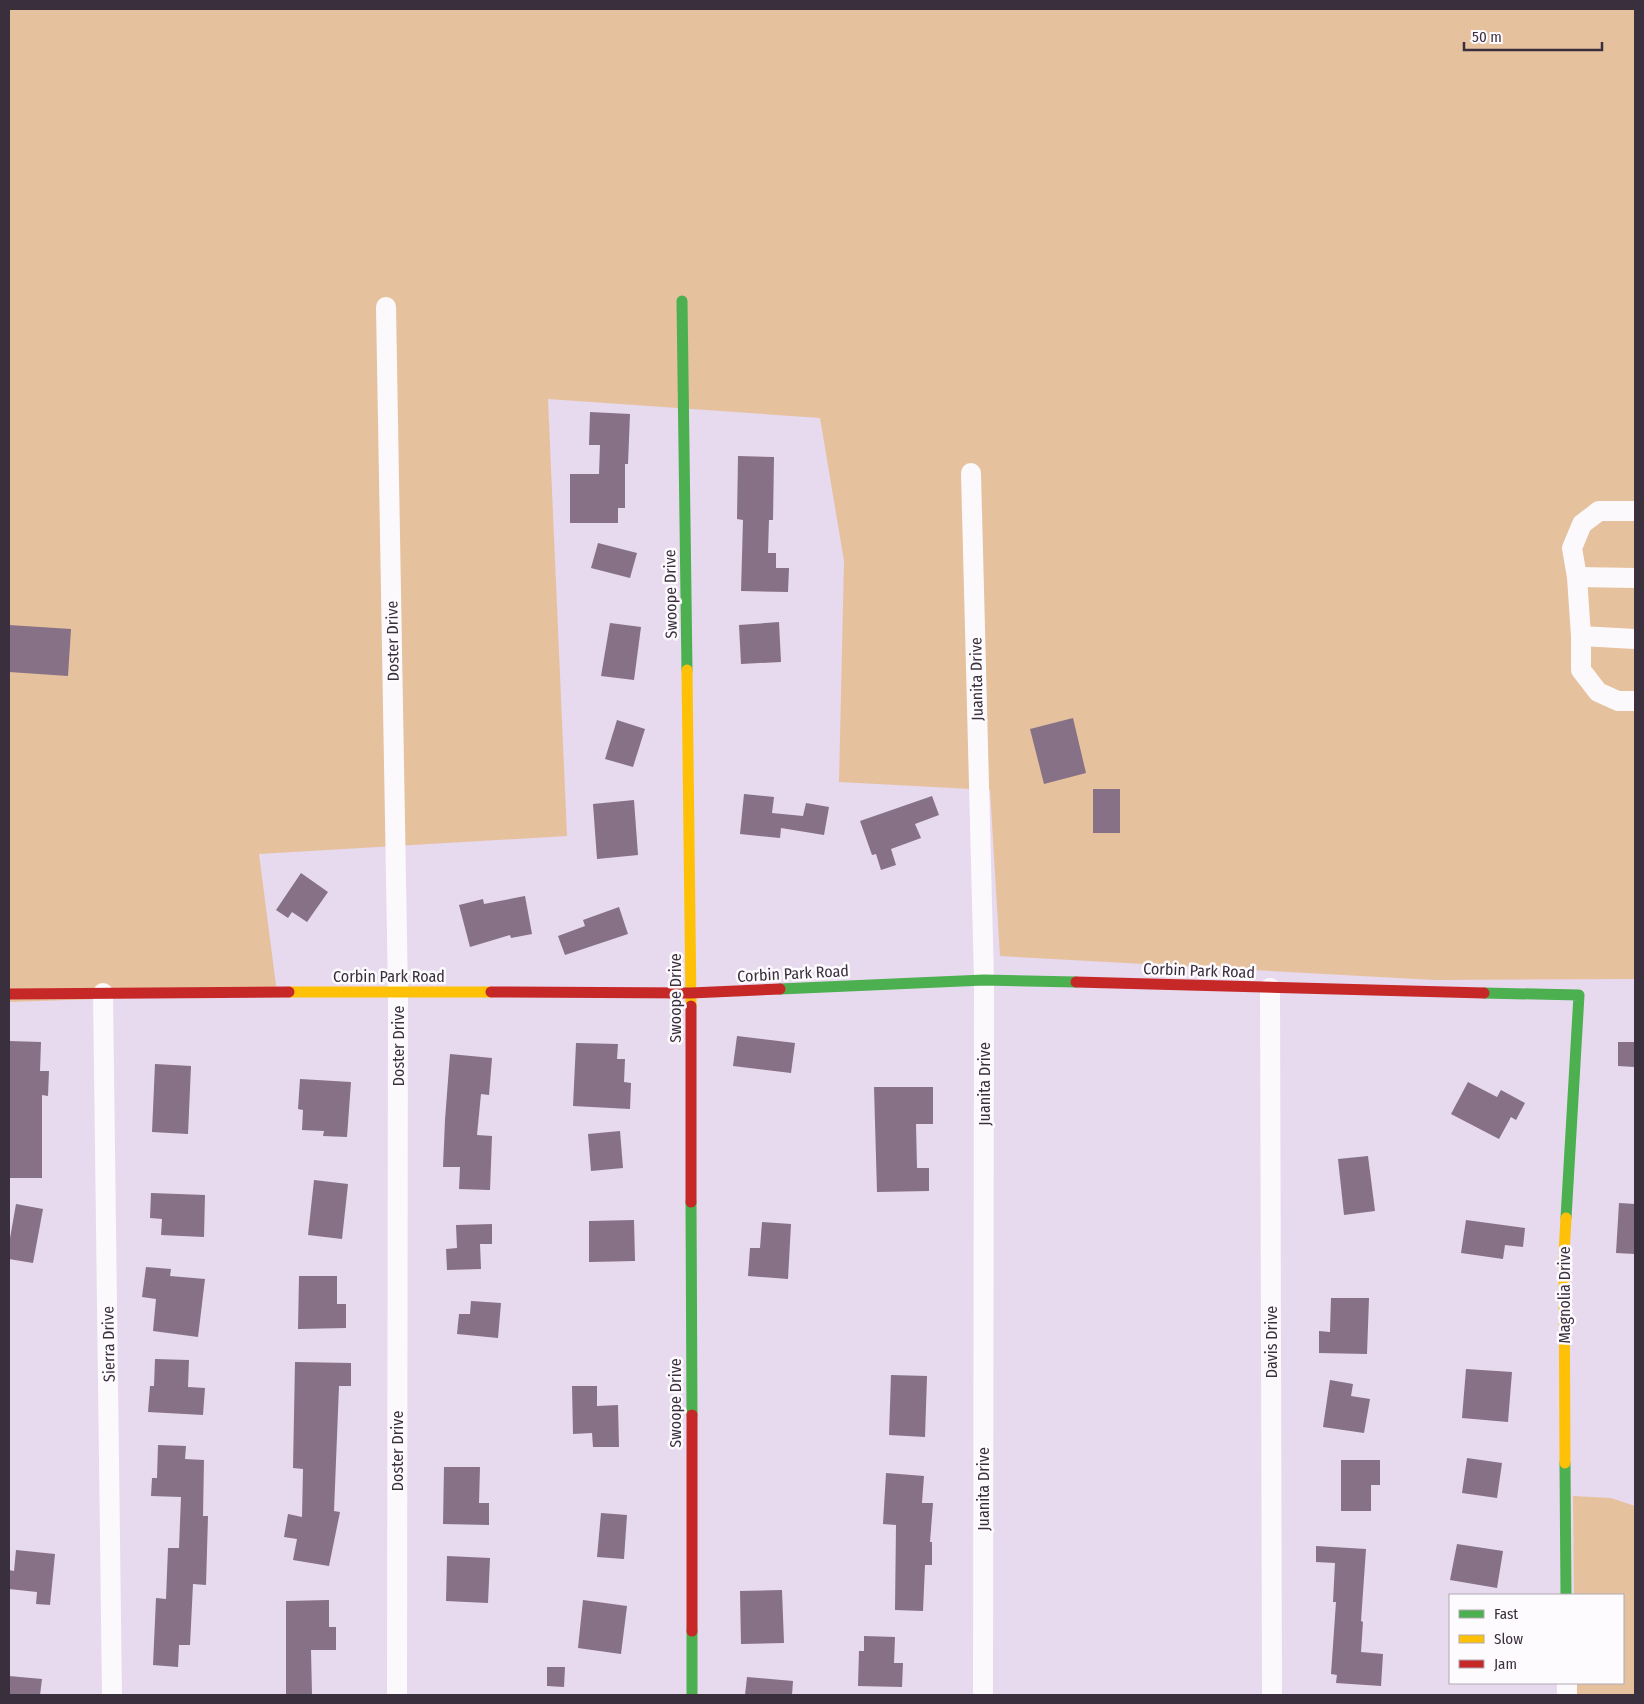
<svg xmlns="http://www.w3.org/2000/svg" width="1644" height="1704" viewBox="0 0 1644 1704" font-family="'Fira Sans Condensed',sans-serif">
  <rect width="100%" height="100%" fill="#e7d9ee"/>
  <g fill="#e6c19e">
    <polygon points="9,9 1635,9 1635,979 1434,980 1000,956 990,790 839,782 844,561 820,418 548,399 567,836 259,854 277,993 9,1002"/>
    <polygon points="1573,1496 1611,1498 1635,1506 1635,1695 1575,1695 1575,1683 1623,1683 1623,1595 1574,1595"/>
  </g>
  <g fill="#867187">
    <polygon points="590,412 630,414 628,464 625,464 625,508 618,508 618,523 570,523 570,474 599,474 600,445 589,445"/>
    <polygon points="738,456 774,457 773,520 769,520 768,553 776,553 776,568 789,568 788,592 741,591 743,520 737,519"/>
    <polygon points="598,543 637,553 630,578 591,568"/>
    <polygon points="779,622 781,662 741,664 739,625"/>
    <polygon points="610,623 641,627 634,680 601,676"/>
    <polygon points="9,625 71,629 68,676 9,672"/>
    <polygon points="1073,718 1086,773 1044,784 1030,729"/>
    <polygon points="617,720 645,729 633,767 605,759"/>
    <rect x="1093" y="789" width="27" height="44"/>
    <polygon points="744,794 774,797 772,813 803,816 806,803 829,807 824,835 781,828 780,838 740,834"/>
    <polygon points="932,796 939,815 915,824 921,838 891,849 896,865 881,870 876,854 872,855 860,821"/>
    <polygon points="634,800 638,855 597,859 593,804"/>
    <polygon points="301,873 328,892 307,922 292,912 288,918 276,910"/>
    <polygon points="525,896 532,934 511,938 510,935 470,947 459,905 483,899 484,904"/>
    <polygon points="619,907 628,934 565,955 558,936 585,926 583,920"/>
    <polygon points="737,1036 795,1043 791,1073 733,1066"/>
    <polygon points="9,1041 41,1042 40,1071 49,1071 48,1096 42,1095 42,1178 9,1178"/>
    <polygon points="1618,1042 1635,1042 1635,1067 1618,1066"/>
    <polygon points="576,1043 618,1044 617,1059 625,1059 624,1082 631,1083 630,1109 573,1106"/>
    <polygon points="450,1054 492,1058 489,1095 481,1094 477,1135 492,1136 490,1190 459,1189 460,1167 443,1167 445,1120"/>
    <polygon points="155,1064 191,1066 188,1134 152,1132"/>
    <polygon points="300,1079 351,1082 347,1137 323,1136 324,1131 302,1130 303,1110 298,1109"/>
    <polygon points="1468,1082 1497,1097 1501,1090 1525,1103 1516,1120 1511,1117 1499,1139 1451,1114"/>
    <polygon points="874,1087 933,1087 933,1124 916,1124 917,1168 929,1168 929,1191 877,1192"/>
    <polygon points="620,1131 623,1168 591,1171 588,1134"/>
    <polygon points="1368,1156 1375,1211 1344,1215 1338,1159"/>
    <polygon points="314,1180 348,1184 342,1239 308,1235"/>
    <polygon points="151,1193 205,1195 204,1237 161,1235 162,1219 150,1218"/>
    <polygon points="1619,1203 1635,1204 1635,1254 1616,1253"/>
    <polygon points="16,1204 43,1209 33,1263 9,1259 9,1244"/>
    <polygon points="634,1220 635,1261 589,1262 589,1221"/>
    <polygon points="1466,1220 1525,1228 1523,1247 1505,1245 1503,1259 1461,1253"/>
    <polygon points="762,1222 791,1224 788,1279 748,1276 750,1248 760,1248"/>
    <polygon points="492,1224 492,1244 480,1244 481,1269 447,1270 446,1249 457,1248 456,1225"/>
    <polygon points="146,1267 171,1269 170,1276 205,1279 198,1337 153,1331 156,1299 142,1297"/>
    <polygon points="299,1276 337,1276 337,1304 346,1304 346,1328 298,1329"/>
    <polygon points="1331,1298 1369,1298 1367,1354 1319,1353 1319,1331 1330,1332"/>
    <polygon points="471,1301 501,1303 498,1338 457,1334 459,1314 470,1314"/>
    <polygon points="155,1359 189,1360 188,1387 205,1388 203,1415 148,1412 150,1386 154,1386"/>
    <polygon points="295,1362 351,1363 351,1386 339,1386 334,1511 340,1512 329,1566 293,1560 297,1539 284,1537 288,1514 302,1517 303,1469 293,1468"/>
    <polygon points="1466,1369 1512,1372 1508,1422 1462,1418"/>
    <polygon points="891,1375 927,1376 925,1437 889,1435"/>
    <polygon points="1330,1380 1353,1384 1351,1396 1370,1399 1364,1433 1323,1427"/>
    <polygon points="572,1386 597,1386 597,1406 618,1405 619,1447 593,1447 592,1433 573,1434"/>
    <polygon points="158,1445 186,1446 185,1459 204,1460 203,1516 208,1516 206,1585 193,1584 190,1645 179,1645 178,1667 153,1665 156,1598 166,1599 168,1548 179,1548 181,1497 151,1496 152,1478 157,1478"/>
    <polygon points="1467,1458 1502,1463 1497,1498 1462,1493"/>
    <polygon points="1341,1460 1380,1460 1380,1485 1371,1485 1371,1511 1341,1511"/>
    <polygon points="444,1467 480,1467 479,1503 489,1503 489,1525 443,1524"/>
    <polygon points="886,1473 924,1476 922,1503 933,1503 930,1542 932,1542 932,1565 925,1565 923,1611 895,1610 896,1525 883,1524"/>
    <polygon points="601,1513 627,1515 624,1559 597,1557"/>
    <polygon points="1457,1544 1503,1551 1497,1588 1450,1580"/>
    <polygon points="1316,1546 1366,1549 1361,1621 1363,1622 1361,1652 1383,1654 1381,1686 1336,1683 1337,1675 1331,1674 1336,1602 1333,1602 1335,1563 1316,1562"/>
    <polygon points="16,1550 55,1554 50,1605 36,1604 37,1592 9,1589 9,1570 14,1571"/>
    <polygon points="447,1556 490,1558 488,1603 446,1601"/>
    <polygon points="782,1590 784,1643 741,1644 740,1591"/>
    <polygon points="329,1600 329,1627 336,1627 336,1650 311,1650 312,1695 286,1695 286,1601"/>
    <polygon points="583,1600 627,1606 621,1654 578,1648"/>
    <polygon points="864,1636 895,1637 894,1663 903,1663 902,1687 858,1686 859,1651 864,1651"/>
    <polygon points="547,1667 565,1667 564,1687 547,1686"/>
    <polygon points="9,1676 42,1679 40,1695 9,1695"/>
    <polygon points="747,1677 793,1681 792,1695 745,1695"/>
  </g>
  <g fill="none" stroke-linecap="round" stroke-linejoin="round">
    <g stroke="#fbf9fc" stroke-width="20">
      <polyline points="386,307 398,992 397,1695"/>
      <polyline points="971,473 984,980 983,1695"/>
      <polyline points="1577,577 1572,548 1582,524 1599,511 1635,511"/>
      <polyline points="1635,578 1577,577 1581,636 1635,639"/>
      <polyline points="1581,636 1581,670 1598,692 1618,701 1635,701"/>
      <polyline points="1270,988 1272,1695"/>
      <polyline points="103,993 112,1695"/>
      <polyline points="1567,1683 1567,1695"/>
    </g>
    <g stroke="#4caf50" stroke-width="11">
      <polyline points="682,301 687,670"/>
      <polyline points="780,989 984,980 1076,982"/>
      <polyline points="1484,993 1579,995 1566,1218"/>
      <polyline points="691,1202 692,1415"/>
      <polyline points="1565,1463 1566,1595"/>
      <polyline points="692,1631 692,1695"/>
    </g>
    <g stroke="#ffc107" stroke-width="11">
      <polyline points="687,670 691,1006"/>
      <polyline points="289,992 491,992"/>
      <polyline points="1565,1463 1564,1254 1566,1218"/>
    </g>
    <g stroke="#c62828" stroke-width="11">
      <polyline points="1076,982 1484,993"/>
      <polyline points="491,992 691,993 780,989"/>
      <polyline points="9,994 289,992"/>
      <polyline points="691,1006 691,1202"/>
      <polyline points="692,1415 692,1631"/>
    </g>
  </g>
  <g text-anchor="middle" stroke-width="5" stroke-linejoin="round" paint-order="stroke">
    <g font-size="16" fill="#392f3d" stroke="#fefbff">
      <text transform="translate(670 594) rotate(-91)" y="6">Swoope Drive</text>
      <text transform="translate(392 641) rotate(-91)" y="6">Doster Drive</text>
      <text transform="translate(976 679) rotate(-91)" y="6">Juanita Drive</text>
      <text transform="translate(1199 970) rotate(2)" y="6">Corbin Park Road</text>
      <text transform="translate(793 973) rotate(-3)" y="6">Corbin Park Road</text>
      <text x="389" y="982">Corbin Park Road</text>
      <text transform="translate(675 998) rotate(-90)" y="6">Swoope Drive</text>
      <text transform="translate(398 1046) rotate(-90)" y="6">Doster Drive</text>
      <text transform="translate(984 1084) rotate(-90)" y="6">Juanita Drive</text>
      <text transform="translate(1564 1295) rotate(-90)" y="6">Magnolia Drive</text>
      <text transform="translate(1271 1342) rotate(-90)" y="6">Davis Drive</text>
      <text transform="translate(108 1344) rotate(-91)" y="6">Sierra Drive</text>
      <text transform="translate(675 1403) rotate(-90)" y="6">Swoope Drive</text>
      <text transform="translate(397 1451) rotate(-90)" y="6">Doster Drive</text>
      <text transform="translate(983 1489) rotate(-90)" y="6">Juanita Drive</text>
    </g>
  </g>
  <rect width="1644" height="1704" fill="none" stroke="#392f3d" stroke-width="20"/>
  <rect x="1449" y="1594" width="175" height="90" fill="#fefbff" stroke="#afa9b1"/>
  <rect x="1459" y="1610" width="25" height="8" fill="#4caf50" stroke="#afa9b1"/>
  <text x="1494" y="1619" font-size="15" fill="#392f3d">Fast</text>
  <rect x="1459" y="1635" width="25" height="8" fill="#ffc107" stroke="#afa9b1"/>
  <text x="1494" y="1644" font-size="15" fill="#392f3d">Slow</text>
  <rect x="1459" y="1660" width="25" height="8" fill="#c62828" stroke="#afa9b1"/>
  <text x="1494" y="1669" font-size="15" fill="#392f3d">Jam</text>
  <path d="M1464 42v8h138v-8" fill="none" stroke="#392f3d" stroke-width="2.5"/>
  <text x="1472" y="42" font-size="15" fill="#392f3d" stroke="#fefbff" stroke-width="4" paint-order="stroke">50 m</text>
</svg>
